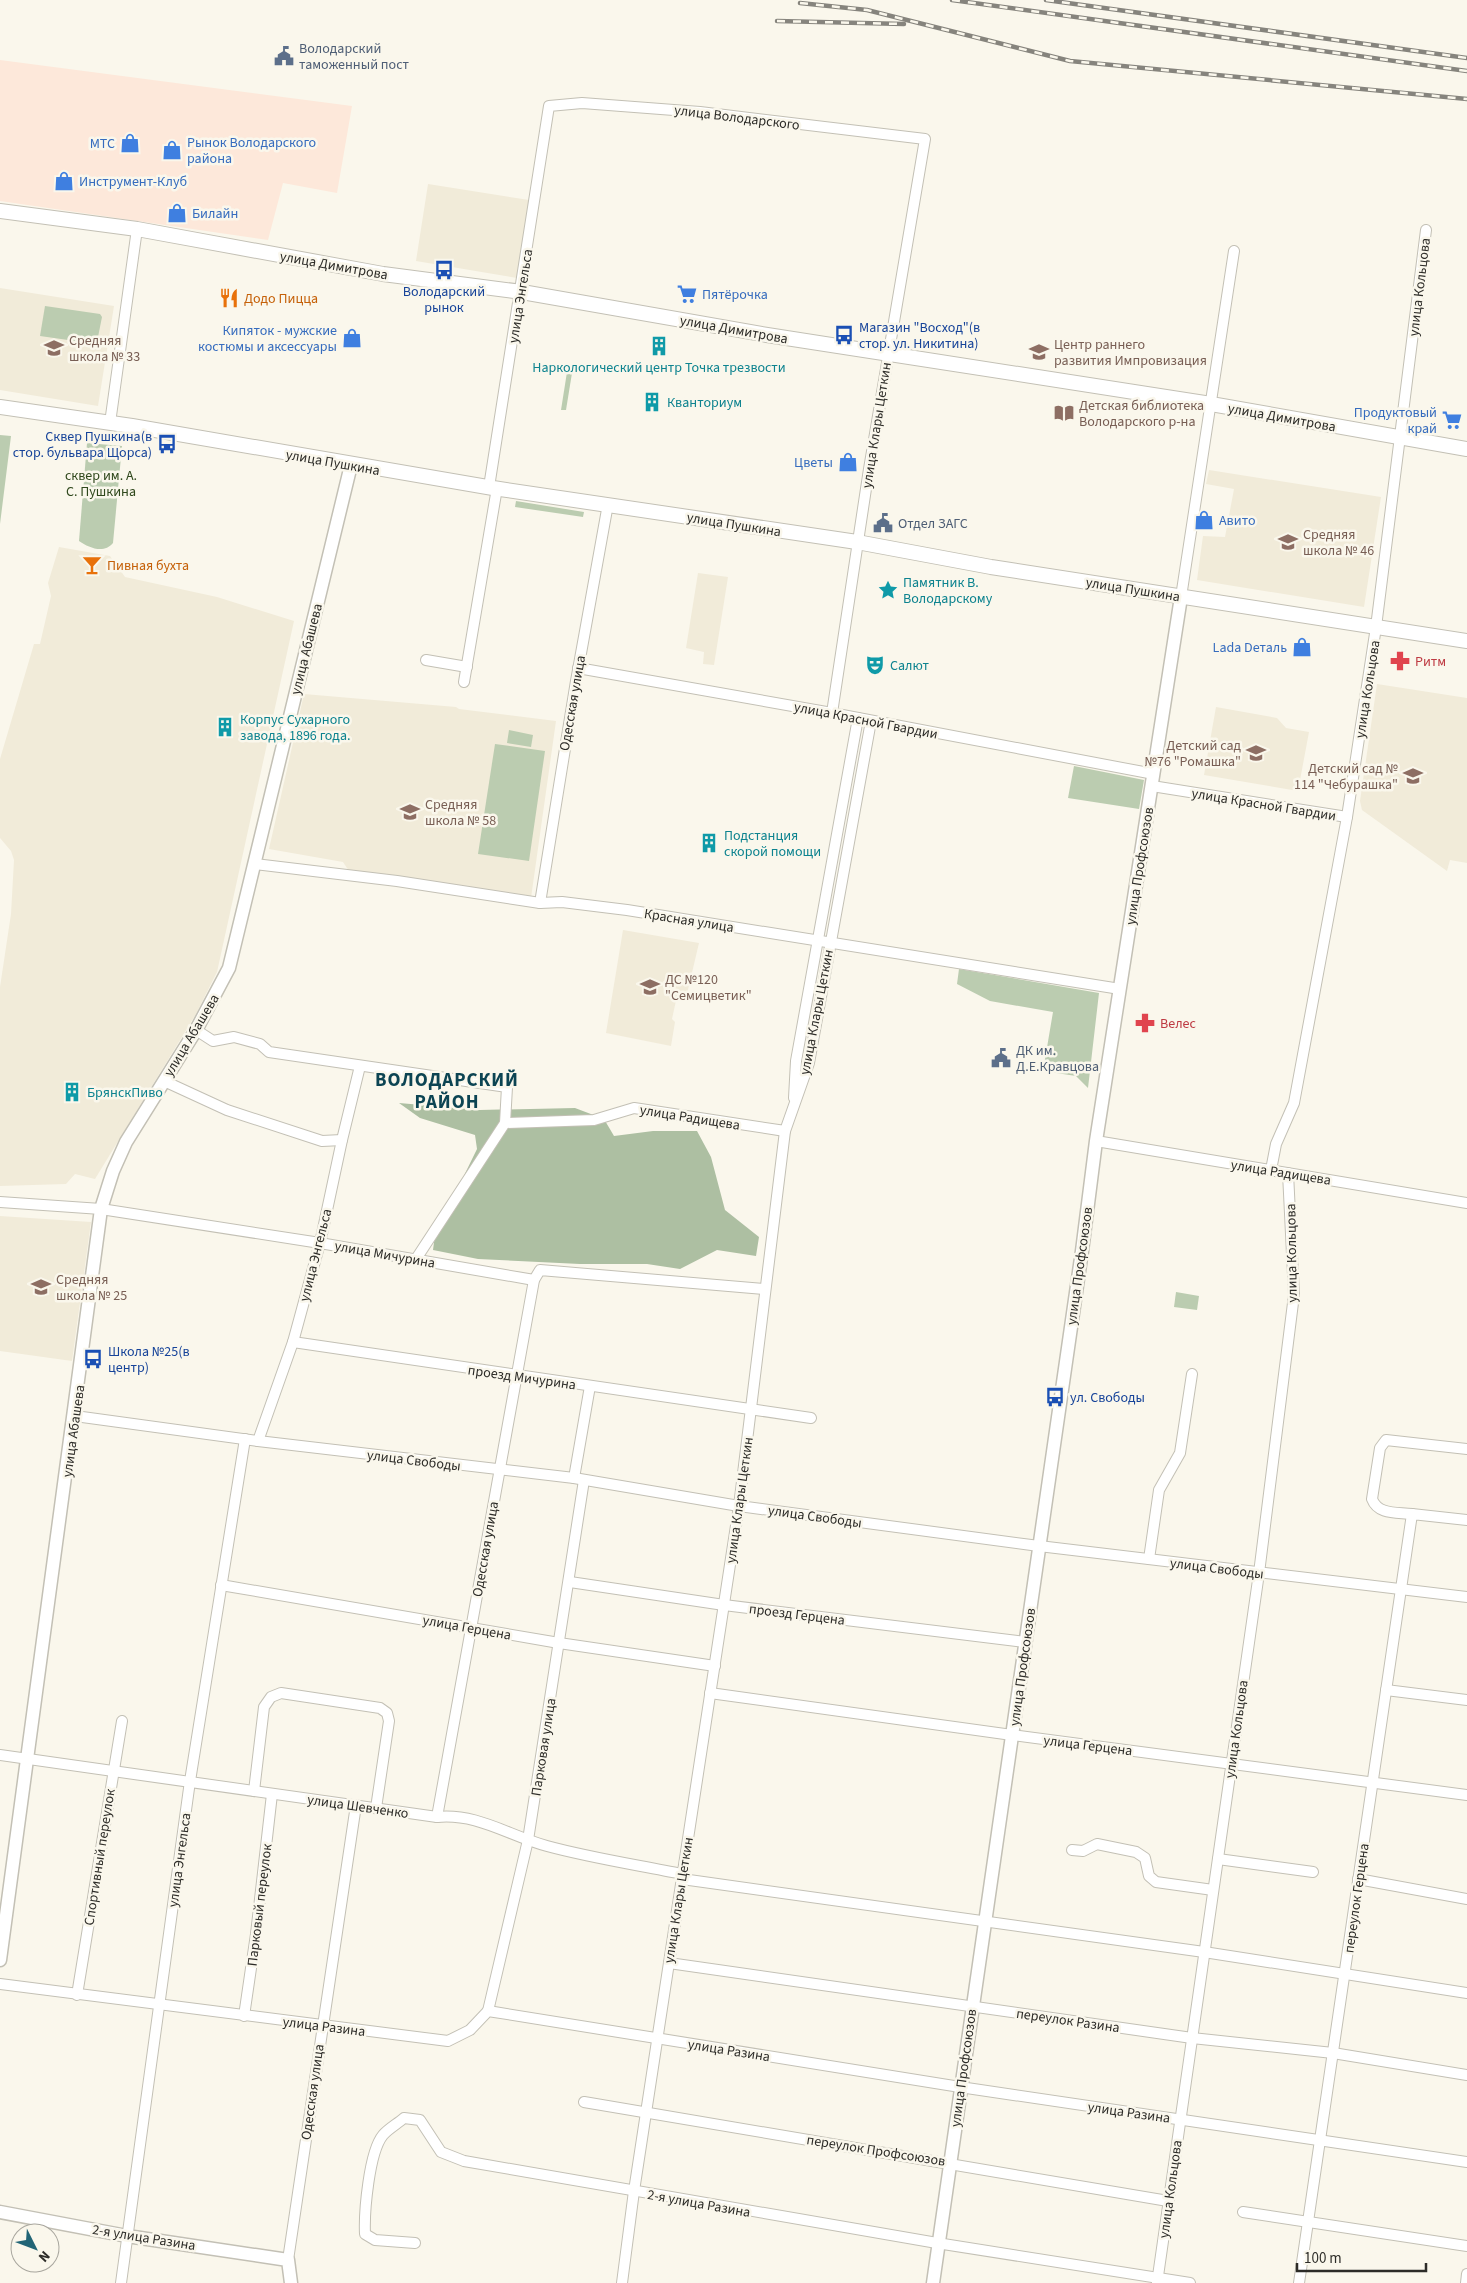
<svg xmlns="http://www.w3.org/2000/svg" width="1467" height="2283" viewBox="0 0 1467 2283" font-family="'Source Sans 3',sans-serif">
  <rect width="100%" height="100%" fill="#faf7ec"/>
  <polygon fill="#fde8da" points="0,60 352,106 337,193 283,183 268,240 0,201"/>
  <g fill="#f1ebd9">
    <polygon points="428,184 529,200 517,278 416,261"/>
    <polygon points="0,288 114,306 98,406 0,390"/>
    <polygon points="1209,470 1381,497 1364,607 1197,580 1203,536 1225,537 1234,489 1206,484"/>
    <polygon points="59,547 110,556 125,577 217,597 294,621 217,972 196,1014 95,1179 75,1174 66,1184 0,1186 0,987 11,914 14,860 11,851 0,838 0,759 34,644 40,644 51,596 48,583"/>
    <polygon points="698,573 728,577 714,665 703,664 704,652 686,648"/>
    <polygon points="1377,684 1467,698 1467,863 1450,860 1447,871 1362,810 1360,801"/>
    <polygon points="304,694 456,707 459,709 556,721 531,898 349,871 343,862 269,849"/>
    <polygon points="1216,707 1277,718 1286,728 1309,732 1298,791 1204,775"/>
    <polygon points="623,930 699,943 686,998 677,996 672,1019 675,1022 671,1046 606,1033"/>
    <polygon points="0,1216 91,1222 72,1361 0,1351"/>
  </g>
  <g fill="#bbccb0">
    <polygon points="45,306 100,314 102,317 97,342 96,344 40,336"/>
    <polygon points="567,372 572,373 566,410 561,410"/>
    <polygon points="0,435 11,436 0,524"/>
    <path d="M87,443L122,446L113,543C104,554 89,548 79,541Z"/>
    <polygon points="516,501 584,512 583,517 515,507"/>
    <polygon points="509,730 533,735 531,747 507,743"/>
    <polygon points="495,744 545,751 529,861 478,854"/>
    <polygon points="1074,766 1144,780 1139,809 1068,798"/>
    <polygon points="959,969 1099,993 1088,1088 1076,1076 1043,1071 1053,1012 990,1001 957,984"/>
    <polygon points="1176,1292 1199,1296 1197,1310 1174,1307"/>
  </g>
  <polygon fill="#adbfa2" points="399,1103 480,1110 575,1108 604,1119 614,1136 653,1131 697,1131 711,1157 725,1210 759,1237 756,1256 717,1250 680,1269 647,1264 580,1264 478,1259 433,1250 435,1235 477,1149 475,1135 420,1118"/>
  <g fill="none" stroke-linecap="round" stroke-linejoin="round">
    <defs>
      <g id="minor">
        <polyline points="110,423 137,229"/>
        <polyline points="489,487 549,106 582,103 700,112 925,139 869,469 832,713"/>
        <polyline points="1181,597 1234,251"/>
        <polyline points="426,660 467,667"/>
        <polyline points="578,668 832,713 1154,774"/>
        <polyline points="464,682 497,488"/>
        <polyline points="1152,786 1347,817"/>
        <polyline points="255,864 397,881 540,903 562,902 627,910 1120,989"/>
        <polyline points="540,903 576,681 608,504"/>
        <polyline points="196,1030 213,1041 234,1037 260,1044 269,1052 507,1087 505,1123 416,1259"/>
        <polyline points="164,1081 227,1110 322,1141 342,1140"/>
        <polyline points="794,1098 796,1061 858,718"/>
        <polyline points="505,1123 594,1120 634,1108 785,1131"/>
        <polyline points="1096,1141 1467,1203"/>
        <polyline points="1271,1170 1276,1144 1294,1103 1347,817 1376,627 1426,230"/>
        <polyline points="0,1202 101,1209 320,1243 534,1280"/>
        <polyline points="293,1342 811,1418"/>
        <polyline points="75,1416 258,1441 574,1478 739,1506 1039,1546 1467,1597"/>
        <polyline points="258,1441 293,1342 320,1243 342,1140 360,1066"/>
        <polyline points="574,1478 590,1386"/>
        <path d="M1412,1514C1397,1512 1378,1515 1372,1499L1380,1448L1386,1440L1467,1449"/>
        <polyline points="1149,1559 1159,1490 1180,1453 1192,1374"/>
        <polyline points="570,1582 724,1605 1025,1642"/>
        <polyline points="221,1585 559,1643 715,1666"/>
        <polyline points="1386,1690 1467,1700"/>
        <polyline points="710,1693 1012,1735 1467,1795"/>
        <path d="M0,1755L437,1817C478,1813 509,1836 547,1846C591,1858 638,1865 682,1874"/>
        <polyline points="254,1791 264,1707 271,1697 281,1693 380,1708 387,1713 389,1721 376,1808"/>
        <polyline points="437,1817 534,1280 540,1270 764,1289"/>
        <polyline points="1072,1850 1083,1851 1097,1844 1136,1852 1145,1858 1149,1876 1156,1882 1213,1890"/>
        <polyline points="1218,1859 1313,1872"/>
        <polyline points="682,1879 1204,1952 1467,1993"/>
        <polyline points="1358,1879 1467,1899"/>
        <polyline points="669,1963 1192,2038 1333,2053 1467,2075"/>
        <polyline points="0,1984 448,2041 470,2030 488,2011 960,2087 1467,2162"/>
        <polyline points="77,1995 122,1721"/>
        <polyline points="488,2011 528,1840 584,1480"/>
        <polyline points="244,2016 256,1934 272,1794"/>
        <polyline points="584,2102 1168,2201"/>
        <polyline points="1243,2212 1467,2246"/>
        <path d="M415,2243L375,2240L365,2234C364,2212 369,2152 383,2135C388,2129 397,2124 404,2118L420,2120L441,2152L464,2161L937,2243L1190,2283"/>
        <polyline points="288,2260 356,1805"/>
        <polyline points="121,2283 190,1781 245,1439"/>
        <polyline points="622,2283 634,2191 739,1506 785,1131 809,1063 871,721"/>
        <polyline points="1157,2283 1259,1573 1294,1295 1288,1173"/>
        <polyline points="1299,2283 1412,1514 1467,1520"/>
        <polyline points="1466,2283 1467,2274"/>
      </g>
      <g id="tertiary">
        <polyline points="0,1960 101,1209 113,1171 126,1142 196,1030 229,968 351,465"/>
        <polyline points="0,2212 127,2236 288,2260 291,2283"/>
        <polyline points="933,2283 1082,1251 1096,1141 1181,597"/>
      </g>
      <g id="secondary">
        <polyline points="0,211 137,229 383,274 522,292 767,335 1211,404 1467,449"/>
        <polyline points="0,407 132,426 493,488 857,542 991,567 1467,641"/>
      </g>
    </defs>
    <use href="#minor" stroke="#c3c0b5" stroke-width="12"/>
    <use href="#tertiary" stroke="#c3c0b5" stroke-width="15"/>
    <use href="#secondary" stroke="#c3c0b5" stroke-width="16"/>
    <use href="#minor" stroke="#fff" stroke-width="10"/>
    <use href="#tertiary" stroke="#fff" stroke-width="12"/>
    <use href="#secondary" stroke="#fff" stroke-width="14"/>
    <defs>
      <g id="rail">
        <polyline points="952,0 1467,71"/>
        <polyline points="1046,0 1467,58"/>
        <polyline points="800,3 867,10 1070,61 1467,99"/>
        <polyline points="777,21 904,24"/>
      </g>
    </defs>
    <use href="#rail" stroke="#86847d" stroke-width="4.5"/>
    <use href="#rail" stroke="#faf7ec" stroke-width="2.5" stroke-dasharray="8" stroke-linecap="butt"/>
  </g>
  <defs>
    <symbol id="civic-bare" viewBox="-9 -9 18 18"><path d="M-.6-6.5H3V-4.5H.6V-3L4-1V1h2V6H-6V1h2V-1L-.6-3ZM-1.2 2.5V6h2.4V2.5Z" fill="#5c6f8a" stroke="#faf7ec" stroke-width="2.5" paint-order="stroke"/></symbol>
    <symbol id="shop-bare" viewBox="-9 -9 18 18"><path d="M-5-2.5h2.3a2.7 3.5 0 0 1 5.4 0H5L5.5 6h-11ZM-1.5-2.5h3a1.5 2.3 0 0 0-3 0Z" fill="#3f7fe0" stroke="#faf7ec" stroke-width="2.5" paint-order="stroke"/></symbol>
    <symbol id="bus-bare" viewBox="-9 -9 18 18"><path d="M-5-6H5V4H4V6H2V4H-2V6H-4V4H-5ZM-3.5-4V0h7V-4ZM-3.5 1.2v1.5H-2V1.2ZM2 1.2v1.5H3.5V1.2Z" fill="#1a4fb4" stroke="#faf7ec" stroke-width="2.5" paint-order="stroke"/></symbol>
    <symbol id="supermarket-bare" viewBox="-9 -9 18 18"><path d="M-6-5.5h2.5l.6 2H6L4.5 2H-2.5L-4.4-4H-6ZM-1.5 3.2a1.3 1.3 0 1 0 .1 0ZM3 3.2a1.3 1.3 0 1 0 .1 0Z" fill="#3f7fe0" stroke="#faf7ec" stroke-width="2.5" paint-order="stroke"/></symbol>
    <symbol id="restaurant-bare" viewBox="-9 -9 18 18"><path d="M-5-6h1v4h1v-4h1v4h1v-4h1v5L-1.5 .5V6h-2V.5L-5-1ZM5-6V6H3V1.5H1.5Q1.5-4 5-6Z" fill="#e8710a" stroke="#faf7ec" stroke-width="2.5" paint-order="stroke"/></symbol>
    <symbol id="building-bare" viewBox="-9 -9 18 18"><path d="M-4-6H4V6H1V3H-1V6H-4ZM-2.5-4.3h1.7v1.8h-1.7ZM.8-4.3h1.7v1.8H.8ZM-2.5-1h1.7V.8h-1.7ZM.8-1h1.7V.8H.8Z" fill="#0f9aa8" stroke="#faf7ec" stroke-width="2.5" paint-order="stroke"/></symbol>
    <symbol id="school-bare" viewBox="-9 -9 18 18"><path d="M0-5L7-2L0 1L-7-2ZM-4 1L0 2.5L4 1V4Q0 6-4 4Z" fill="#8d6e63" stroke="#faf7ec" stroke-width="2.5" paint-order="stroke"/></symbol>
    <symbol id="library-bare" viewBox="-9 -9 18 18"><path d="M-6-4Q-3-5.5-.7-3.5V5Q-3 3-6 4ZM6-4Q3-5.5 .7-3.5V5Q3 3 6 4Z" fill="#8d6e63" stroke="#faf7ec" stroke-width="2.5" paint-order="stroke"/></symbol>
    <symbol id="bar-bare" viewBox="-9 -9 18 18"><path d="M-6-5H6L.8 .8V4.5H3.5V6h-7V4.5H-.8V.8Z" fill="#e8710a" stroke="#faf7ec" stroke-width="2.5" paint-order="stroke"/></symbol>
    <symbol id="sight-bare" viewBox="-9 -9 18 18"><path d="M0-6L1.8-2.2L6-1.7L2.9 1.2L3.7 5.4L0 3.3L-3.7 5.4L-2.9 1.2L-6-1.7L-1.8-2.2Z" fill="#0f9aa8" stroke="#faf7ec" stroke-width="2.5" paint-order="stroke"/></symbol>
    <symbol id="pharmacy-bare" viewBox="-9 -9 18 18"><path d="M-2-6h4v4h4v4h-4v4h-4v-4h-4v-4h4Z" fill="#e0444e" stroke="#faf7ec" stroke-width="2.5" paint-order="stroke"/></symbol>
    <symbol id="theatre-bare" viewBox="-9 -9 18 18"><path d="M-5-5.5Q0-4 5-5.5V0Q5 5 0 6Q-5 5-5 0ZM-3.3-2.5H-1v1.5H-3.3ZM1-2.5H3.3v1.5H1ZM-2.8 1Q0 5.5 2.8 1Z" fill="#0f9aa8" stroke="#faf7ec" stroke-width="2.5" paint-order="stroke"/></symbol>
  </defs>
  <g fill-rule="evenodd">
    <use href="#civic-bare" x="270" y="42" width="28" height="28"/>
    <use href="#shop-bare" x="116" y="129" width="28" height="28"/>
    <use href="#shop-bare" x="158" y="136" width="28" height="28"/>
    <use href="#shop-bare" x="50" y="167" width="28" height="28"/>
    <use href="#shop-bare" x="163" y="199" width="28" height="28"/>
    <use href="#bus-bare" x="430" y="256" width="28" height="28"/>
    <use href="#supermarket-bare" x="673" y="280" width="28" height="28"/>
    <use href="#restaurant-bare" x="215" y="284" width="28" height="28"/>
    <use href="#bus-bare" x="830" y="321" width="28" height="28"/>
    <use href="#shop-bare" x="338" y="324" width="28" height="28"/>
    <use href="#building-bare" x="645" y="332" width="28" height="28"/>
    <use href="#school-bare" x="40" y="334" width="28" height="28"/>
    <use href="#school-bare" x="1025" y="338" width="28" height="28"/>
    <use href="#building-bare" x="638" y="388" width="28" height="28"/>
    <use href="#library-bare" x="1050" y="399" width="28" height="28"/>
    <use href="#supermarket-bare" x="1438" y="406" width="28" height="28"/>
    <use href="#bus-bare" x="153" y="430" width="28" height="28"/>
    <use href="#shop-bare" x="834" y="448" width="28" height="28"/>
    <use href="#shop-bare" x="1190" y="506" width="28" height="28"/>
    <use href="#civic-bare" x="869" y="509" width="28" height="28"/>
    <use href="#school-bare" x="1274" y="528" width="28" height="28"/>
    <use href="#bar-bare" x="78" y="551" width="28" height="28"/>
    <use href="#sight-bare" x="874" y="576" width="28" height="28"/>
    <use href="#shop-bare" x="1288" y="633" width="28" height="28"/>
    <use href="#pharmacy-bare" x="1386" y="647" width="28" height="28"/>
    <use href="#theatre-bare" x="861" y="651" width="28" height="28"/>
    <use href="#building-bare" x="211" y="713" width="28" height="28"/>
    <use href="#school-bare" x="1242" y="739" width="28" height="28"/>
    <use href="#school-bare" x="1399" y="762" width="28" height="28"/>
    <use href="#school-bare" x="396" y="798" width="28" height="28"/>
    <use href="#building-bare" x="695" y="829" width="28" height="28"/>
    <use href="#school-bare" x="636" y="973" width="28" height="28"/>
    <use href="#pharmacy-bare" x="1131" y="1009" width="28" height="28"/>
    <use href="#civic-bare" x="987" y="1044" width="28" height="28"/>
    <use href="#building-bare" x="58" y="1078" width="28" height="28"/>
    <use href="#school-bare" x="27" y="1273" width="28" height="28"/>
    <use href="#bus-bare" x="79" y="1345" width="28" height="28"/>
    <use href="#bus-bare" x="1041" y="1383" width="28" height="28"/>
  </g>
  <g text-anchor="middle" stroke-width="5" stroke-linejoin="round" paint-order="stroke">
    <g font-size="14" fill="#4e5e75" stroke="#faf7ec" text-anchor="start">
      <text x="299" y="53">Володарский<tspan x="299" dy="16">таможенный пост</tspan></text>
      <text x="898" y="528">Отдел ЗАГС</text>
      <text x="1016" y="1055">ДК им.<tspan x="1016" dy="16">Д.Е.Кравцова</tspan></text>
    </g>
    <g font-size="14" fill="#2d2c28" stroke="#faf7ec">
      <text transform="translate(737 117) rotate(7)" y="5">улица Володарского</text>
      <text transform="translate(334 265) rotate(10)" y="5">улица Димитрова</text>
      <text transform="translate(1419 287) rotate(-83)" y="5">улица Кольцова</text>
      <text transform="translate(520 296) rotate(-81)" y="5">улица Энгельса</text>
      <text transform="translate(734 329) rotate(10)" y="5">улица Димитрова</text>
      <text transform="translate(1282 417) rotate(10)" y="5">улица Димитрова</text>
      <text transform="translate(876 425) rotate(-81)" y="5">улица Клары Цеткин</text>
      <text transform="translate(333 462) rotate(10)" y="5">улица Пушкина</text>
      <text transform="translate(734 524) rotate(9)" y="5">улица Пушкина</text>
      <text transform="translate(1133 589) rotate(9)" y="5">улица Пушкина</text>
      <text transform="translate(306 649) rotate(-76)" y="5">улица Абашева</text>
      <text transform="translate(1367 689) rotate(-81)" y="5">улица Кольцова</text>
      <text transform="translate(572 703) rotate(-80)" y="5">Одесская улица</text>
      <text transform="translate(866 720) rotate(11)" y="5">улица Красной Гвардии</text>
      <text transform="translate(1264 804) rotate(9)" y="5">улица Красной Гвардии</text>
      <text transform="translate(1139 866) rotate(-81)" y="5">улица Профсоюзов</text>
      <text transform="translate(689 920) rotate(9)" y="5">Красная улица</text>
      <text transform="translate(816 1012) rotate(-79)" y="5">улица Клары Цеткин</text>
      <text transform="translate(191 1035) rotate(-59)" y="5">улица Абашева</text>
      <text transform="translate(690 1117) rotate(9)" y="5">улица Радищева</text>
      <text transform="translate(1281 1172) rotate(9)" y="5">улица Радищева</text>
      <text transform="translate(1291 1253) rotate(-91)" y="5">улица Кольцова</text>
      <text transform="translate(385 1254) rotate(10)" y="5">улица Мичурина</text>
      <text transform="translate(315 1255) rotate(-76)" y="5">улица Энгельса</text>
      <text transform="translate(1079 1266) rotate(-82)" y="5">улица Профсоюзов</text>
      <text transform="translate(522 1377) rotate(8)" y="5">проезд Мичурина</text>
      <text transform="translate(73 1431) rotate(-82)" y="5">улица Абашева</text>
      <text transform="translate(414 1460) rotate(7)" y="5">улица Свободы</text>
      <text transform="translate(739 1500) rotate(-82)" y="5">улица Клары Цеткин</text>
      <text transform="translate(815 1516) rotate(8)" y="5">улица Свободы</text>
      <text transform="translate(485 1549) rotate(-80)" y="5">Одесская улица</text>
      <text transform="translate(1217 1568) rotate(7)" y="5">улица Свободы</text>
      <text transform="translate(797 1614) rotate(7)" y="5">проезд Герцена</text>
      <text transform="translate(467 1627) rotate(10)" y="5">улица Герцена</text>
      <text transform="translate(1022 1667) rotate(-82)" y="5">улица Профсоюзов</text>
      <text transform="translate(1236 1729) rotate(-82)" y="5">улица Кольцова</text>
      <text transform="translate(1088 1745) rotate(7)" y="5">улица Герцена</text>
      <text transform="translate(543 1747) rotate(-81)" y="5">Парковая улица</text>
      <text transform="translate(358 1806) rotate(8)" y="5">улица Шевченко</text>
      <text transform="translate(99 1857) rotate(-81)" y="5">Спортивный переулок</text>
      <text transform="translate(179 1860) rotate(-82)" y="5">улица Энгельса</text>
      <text transform="translate(1356 1898) rotate(-82)" y="5">переулок Герцена</text>
      <text transform="translate(678 1900) rotate(-81)" y="5">улица Клары Цеткин</text>
      <text transform="translate(259 1905) rotate(-83)" y="5">Парковый переулок</text>
      <text transform="translate(1068 2020) rotate(8)" y="5">переулок Разина</text>
      <text transform="translate(324 2026) rotate(7)" y="5">улица Разина</text>
      <text transform="translate(729 2050) rotate(9)" y="5">улица Разина</text>
      <text transform="translate(963 2068) rotate(-82)" y="5">улица Профсоюзов</text>
      <text transform="translate(312 2092) rotate(-82)" y="5">Одесская улица</text>
      <text transform="translate(1129 2112) rotate(8)" y="5">улица Разина</text>
      <text transform="translate(876 2150) rotate(9)" y="5">переулок Профсоюзов</text>
      <text transform="translate(1170 2189) rotate(-82)" y="5">улица Кольцова</text>
      <text transform="translate(699 2203) rotate(10)" y="5">2-я улица Разина</text>
      <text transform="translate(144 2237) rotate(9)" y="5">2-я улица Разина</text>
    </g>
    <g font-size="14" fill="#366cbe" stroke="#faf7ec" text-anchor="start">
      <text x="187" y="147">Рынок Володарского<tspan x="187" dy="16">района</tspan></text>
      <text x="115" y="148" text-anchor="end">МТС</text>
      <text x="79" y="186">Инструмент-Клуб</text>
      <text x="192" y="218">Билайн</text>
      <text x="702" y="299">Пятёрочка</text>
      <text x="337" y="335" text-anchor="end">Кипяток - мужские<tspan x="337" dy="16">костюмы и аксессуары</tspan></text>
      <text x="1437" y="417" text-anchor="end">Продуктовый<tspan x="1437" dy="16">край</tspan></text>
      <text x="833" y="467" text-anchor="end">Цветы</text>
      <text x="1219" y="525">Авито</text>
      <text x="1287" y="652" text-anchor="end">Lada Dеталь</text>
    </g>
    <g font-size="14" fill="#164399" stroke="#faf7ec" text-anchor="start">
      <text x="444" y="296" text-anchor="middle">Володарский<tspan x="444" dy="16">рынок</tspan></text>
      <text x="859" y="332">Магазин "Восход"(в<tspan x="859" dy="16">стор. ул. Никитина)</tspan></text>
      <text x="152" y="441" text-anchor="end">Сквер Пушкина(в<tspan x="152" dy="16">стор. бульвара Щорса)</tspan></text>
      <text x="108" y="1356">Школа №25(в<tspan x="108" dy="16">центр)</tspan></text>
      <text x="1070" y="1402">ул. Свободы</text>
    </g>
    <g font-size="14" fill="#c56008" stroke="#faf7ec" text-anchor="start">
      <text x="244" y="303">Додо Пицца</text>
      <text x="107" y="570">Пивная бухта</text>
    </g>
    <g font-size="14" fill="#785e54" stroke="#faf7ec" text-anchor="start">
      <text x="69" y="345">Средняя<tspan x="69" dy="16">школа № 33</tspan></text>
      <text x="1054" y="349">Центр раннего<tspan x="1054" dy="16">развития Импровизация</tspan></text>
      <text x="1079" y="410">Детская библиотека<tspan x="1079" dy="16">Володарского р-на</tspan></text>
      <text x="1303" y="539">Средняя<tspan x="1303" dy="16">школа № 46</tspan></text>
      <text x="1241" y="750" text-anchor="end">Детский сад<tspan x="1241" dy="16">№76 "Ромашка"</tspan></text>
      <text x="1398" y="773" text-anchor="end">Детский сад №<tspan x="1398" dy="16">114 "Чебурашка"</tspan></text>
      <text x="425" y="809">Средняя<tspan x="425" dy="16">школа № 58</tspan></text>
      <text x="665" y="984">ДС №120<tspan x="665" dy="16">"Семицветик"</tspan></text>
      <text x="56" y="1284">Средняя<tspan x="56" dy="16">школа № 25</tspan></text>
    </g>
    <g font-size="14" fill="#0d838f" stroke="#faf7ec" text-anchor="start">
      <text x="659" y="372" text-anchor="middle">Наркологический центр Точка трезвости</text>
      <text x="667" y="407">Кванториум</text>
      <text x="903" y="587">Памятник В.<tspan x="903" dy="16">Володарскому</tspan></text>
      <text x="890" y="670">Салют</text>
      <text x="240" y="724">Корпус Сухарного<tspan x="240" dy="16">завода, 1896 года.</tspan></text>
      <text x="724" y="840">Подстанция<tspan x="724" dy="16">скорой помощи</tspan></text>
      <text x="87" y="1097">БрянскПиво</text>
    </g>
    <g font-size="14" fill="#2f481c" stroke="#faf7ec">
      <text x="101" y="480">сквер им. А.<tspan x="101" dy="16">С. Пушкина</tspan></text>
    </g>
    <g font-size="14" fill="#be3a42" stroke="#faf7ec" text-anchor="start">
      <text x="1415" y="666">Ритм</text>
      <text x="1160" y="1028">Велес</text>
    </g>
    <g font-size="19" font-weight="bold" letter-spacing="1" fill="#0c4453" stroke="#faf7ec">
      <text x="447" y="1086">ВОЛОДАРСКИЙ<tspan x="447" dy="22">РАЙОН</tspan></text>
    </g>
  </g>
  <g transform="translate(35 2248) rotate(132)"><circle r="24" fill="#faf7ec" stroke="#a8a69e"/>
  <path d="M0-4L9 19L0 12L-9 19Z" fill="#216476"/>
  <text y="-8" font-size="14" font-weight="bold" text-anchor="middle" fill="#2d2c28">N</text>
  </g>
  <path d="M1297 2263v8h129v-8" fill="none" stroke="#2d2c28" stroke-width="2.5"/>
  <text x="1304" y="2263" font-size="15" fill="#2d2c28" stroke="#faf7ec" stroke-width="4" paint-order="stroke">100 m</text>
</svg>
